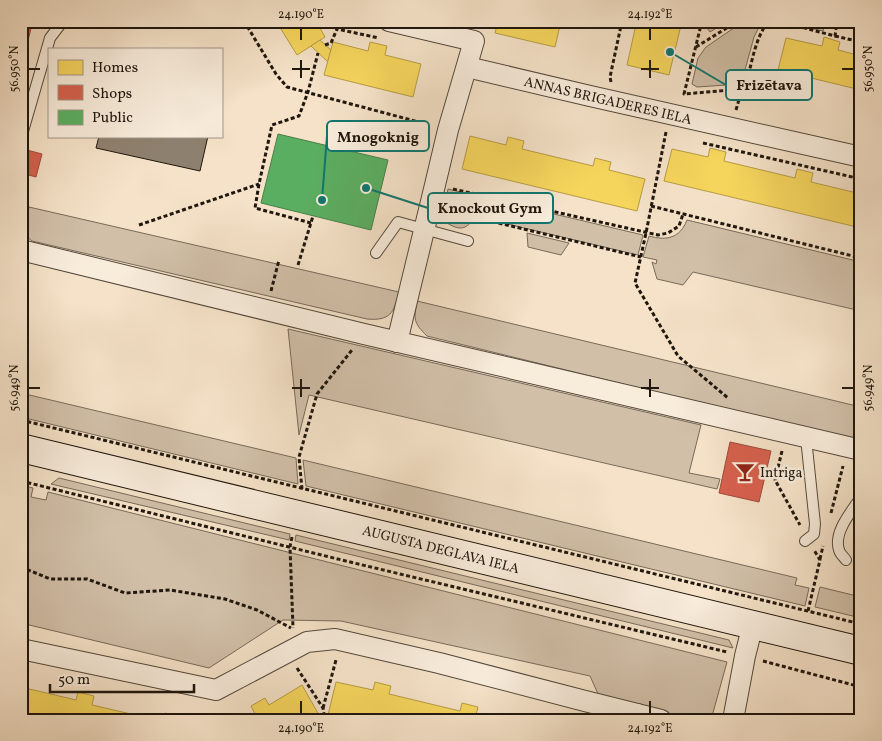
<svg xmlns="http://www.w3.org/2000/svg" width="882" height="741" viewBox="0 0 882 741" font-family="Vollkorn,serif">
  <rect width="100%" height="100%" fill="#f5e2c8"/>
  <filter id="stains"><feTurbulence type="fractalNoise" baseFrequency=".004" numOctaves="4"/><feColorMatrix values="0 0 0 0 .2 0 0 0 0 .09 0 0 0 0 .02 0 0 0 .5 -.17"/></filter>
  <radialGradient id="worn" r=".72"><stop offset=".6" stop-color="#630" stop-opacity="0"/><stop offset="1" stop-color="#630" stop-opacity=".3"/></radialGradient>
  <g fill="#d1bfa8" stroke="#786a5a">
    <polygon points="708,21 728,21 710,32 707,28"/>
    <polygon points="744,21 759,21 760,25 754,37 743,77 737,83 726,85 697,87 692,84 698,58 706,47"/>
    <polygon points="789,21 826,21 823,31 794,24"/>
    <polygon points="448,189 643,235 638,255 444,209"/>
    <path d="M29,207L399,292C394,313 390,321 367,319L32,241C23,233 21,232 21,220L27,218Z"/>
    <path d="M444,212L473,220C463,233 455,228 442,220Z"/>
    <path d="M687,220L861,262V311L693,272L683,285L657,279L652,262L656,264L657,260L643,257L649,236C667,241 680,238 687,220Z"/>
    <polygon points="527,233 569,243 561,255 528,247"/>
    <path d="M417,301L861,407V440H852L427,336C413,322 414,320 417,301Z"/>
    <polygon points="288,329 701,425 689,473 720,479 717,489 309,395 299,435"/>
    <polygon points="21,393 296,458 298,484 21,417"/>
    <polygon points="303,460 797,578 795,585 809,588 805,606 306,486"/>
    <polygon points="59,478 290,534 289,540 51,484"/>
    <polygon points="21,485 33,488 31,497 46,500 48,492 727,662 711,720 692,720 599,696 590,676 341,621 283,620 209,668 21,623"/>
    <polygon points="296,535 729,640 733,648 295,541"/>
    <polygon points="820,587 861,597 861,618 815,607"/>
  </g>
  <g fill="#f6d55c" stroke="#b69c44">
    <polygon points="276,21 316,21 325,37 297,55"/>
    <polygon points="498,21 561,21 555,47 495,33"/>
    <polygon points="627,21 682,21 669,75 627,65 635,29 631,28 632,23"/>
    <polygon points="824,37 840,42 838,50 861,56 861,90 778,70 786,38 822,46"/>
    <polygon points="320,40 331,50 328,62 311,46"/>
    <polygon points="333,42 368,51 370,42 387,46 385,55 421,64 413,97 324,75"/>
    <polygon points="470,136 506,145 508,137 524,141 522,149 593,166 595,158 611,162 609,170 645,179 637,211 462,169"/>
    <polygon points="710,148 726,152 724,161 795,178 797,169 813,173 811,182 861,194 861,228 664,181 672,149 708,157"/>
    <polygon points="336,682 373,690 375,682 391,686 389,694 460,711 462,703 478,707 476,715 495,720 348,720 328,715"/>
    <polygon points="302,685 319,715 311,720 245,720 255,714 251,706 265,698 269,705"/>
    <polygon points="21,687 76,700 78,692 94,696 92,705 157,720 21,720"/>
    <polygon points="165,713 181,717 181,720 164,720"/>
  </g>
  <g fill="#d6604d" stroke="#9f4a3a">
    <polygon points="21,21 33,21 21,67"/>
    <polygon points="27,150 42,154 36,177 21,173"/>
    <polygon points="730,442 771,451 759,502 719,493"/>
  </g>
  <polygon fill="#5aae61" stroke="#488048" points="278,134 388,160 371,230 261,203"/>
  <polygon fill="#8e806e" stroke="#1f160d" points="99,136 208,136 200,171 96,148"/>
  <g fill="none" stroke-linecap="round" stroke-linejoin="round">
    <defs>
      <g id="lane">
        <polyline points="846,21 861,25"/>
        <polyline points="21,138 50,38 63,21"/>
        <polyline points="376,253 398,222 468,241"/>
        <polyline points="805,541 814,534 815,524 806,438"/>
        <path d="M846,560C844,557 840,554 839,550C833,532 852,511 861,497"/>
      </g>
      <g id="street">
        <polyline points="389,21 474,41 448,130 435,185 397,342"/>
        <polyline points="467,67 590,96 861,157"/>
        <polyline points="21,250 364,334 861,450"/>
        <polyline points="21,649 216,690 307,642 335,639 439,663 585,701 637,714 642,720"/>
        <polyline points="637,714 661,720"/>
        <polyline points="733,720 745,656 753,624"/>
      </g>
      <polyline id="secondary" points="21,448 861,651"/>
    </defs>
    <use href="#lane" stroke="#54493c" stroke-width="12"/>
    <use href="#street" stroke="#54493c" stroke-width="22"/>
    <use href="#secondary" stroke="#1f160d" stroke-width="30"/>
    <g stroke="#1f160d" stroke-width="3" stroke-dasharray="4 2.5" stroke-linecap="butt">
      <polyline points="244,21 276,74 287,87 430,125"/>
      <polyline points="333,21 337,29 379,38"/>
      <path d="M702,21L684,94L742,89L746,84C752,63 755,38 768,22L772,21"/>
      <polyline points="778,21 835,36 836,29"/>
      <polyline points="835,36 861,42"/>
      <polyline points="325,45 331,43 337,29"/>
      <polyline points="696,47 738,21"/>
      <polyline points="611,82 610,77 622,21"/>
      <polyline points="736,110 742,89"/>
      <polyline points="666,132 646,233 635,283 678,356 728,398"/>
      <polyline points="703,143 861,179"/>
      <polyline points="453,189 658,235 668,233 679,226 683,214"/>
      <polyline points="21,199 22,199 21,203"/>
      <polyline points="651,206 861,258"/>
      <polyline points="448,211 641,257"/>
      <polyline points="311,223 255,208 259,184 272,125 299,116 308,92 318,53"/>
      <polyline points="139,225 259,184"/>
      <polyline points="298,265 313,216"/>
      <polyline points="271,291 279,260"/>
      <polyline points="21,420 861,624"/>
      <polyline points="782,451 775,480 800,525"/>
      <polyline points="21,481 354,563 727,652"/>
      <polyline points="302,489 299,457 317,394 352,350"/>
      <polyline points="831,513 843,466"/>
      <polyline points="292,537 290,547 293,628"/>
      <polyline points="820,559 823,546"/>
      <polyline points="21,567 50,579 87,579 125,593 170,590 225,599 257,610 291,628"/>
      <polyline points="808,611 820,560 814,550"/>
      <polyline points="763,661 861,687"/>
      <polyline points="297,668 323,708 325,720"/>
      <polyline points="323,708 336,660"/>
    </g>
    <use href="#lane" stroke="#f8ecdb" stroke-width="10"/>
    <use href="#street" stroke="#f8ecdb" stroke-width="20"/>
    <use href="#secondary" stroke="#f8ecdb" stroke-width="28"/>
  </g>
  <path fill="none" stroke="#1f160d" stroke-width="2" d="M301,28V40M650,28V40M301,60V78M650,60V78M28,69H40M292,69H310M641,69H659M842,69H854M301,379V397M650,379V397M28,388H40M292,388H310M641,388H659M842,388H854M301,701V714M650,701V714"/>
  <defs>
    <symbol id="bar-bare" viewBox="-9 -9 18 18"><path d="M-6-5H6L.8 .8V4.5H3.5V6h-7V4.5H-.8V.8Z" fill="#8f2418" stroke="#f8ecdb" stroke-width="2.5" paint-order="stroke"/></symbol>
  </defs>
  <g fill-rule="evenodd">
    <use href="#bar-bare" x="731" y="458" width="28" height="28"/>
  </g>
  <g text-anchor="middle" stroke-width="5" stroke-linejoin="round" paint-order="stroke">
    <g font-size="14" fill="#1f160d" stroke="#f8ecdb">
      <text transform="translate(608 100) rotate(13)" y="5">ANNAS BRIGADERES IELA</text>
      <text transform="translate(441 549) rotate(14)" y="5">AUGUSTA DEGLAVA IELA</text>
    </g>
    <g font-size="14" fill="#1f160d" stroke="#f8ecdb" text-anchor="start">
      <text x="760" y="477">Intriga</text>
    </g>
  </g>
  <path fill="none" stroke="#0f766e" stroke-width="2" d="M670 52L726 85M322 200L327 136M366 188L428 208"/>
  <g fill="#0f766e" stroke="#f8ecdb" stroke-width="2">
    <circle cx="670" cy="52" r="5"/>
    <circle cx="322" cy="200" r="5"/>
    <circle cx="366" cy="188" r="5"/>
  </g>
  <g fill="#f8ecdb" stroke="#0f766e" stroke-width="2">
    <rect x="726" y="70" width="86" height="30" rx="5"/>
    <rect x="327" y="121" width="102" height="30" rx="5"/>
    <rect x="428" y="193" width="125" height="30" rx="5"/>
  </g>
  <g font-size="15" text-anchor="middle" font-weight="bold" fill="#1f160d">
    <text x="769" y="90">Frizētava</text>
    <text x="378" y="142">Mnogoknig</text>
    <text x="490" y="213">Knockout Gym</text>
  </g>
  <rect width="882" height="741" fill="none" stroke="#f5e2c8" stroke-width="55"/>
  <rect x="48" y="48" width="175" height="90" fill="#f8ecdb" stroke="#a19689"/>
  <rect x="58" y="60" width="25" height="15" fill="#f6d55c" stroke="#a19689"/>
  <text x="92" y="72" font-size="15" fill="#1f160d">Homes</text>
  <rect x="58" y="85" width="25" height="15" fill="#d6604d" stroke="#a19689"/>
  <text x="92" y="98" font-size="15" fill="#1f160d">Shops</text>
  <rect x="58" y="110" width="25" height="15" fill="#5aae61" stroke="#a19689"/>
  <text x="92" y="122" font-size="15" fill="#1f160d">Public</text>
  <path d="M50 684v8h144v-8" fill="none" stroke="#1f160d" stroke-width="2.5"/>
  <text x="58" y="684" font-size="15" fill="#1f160d" stroke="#f8ecdb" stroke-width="4" paint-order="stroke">50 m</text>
  <rect x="28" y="28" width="826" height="686" fill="none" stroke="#1f160d" stroke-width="2"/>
  <g font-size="12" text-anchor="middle" fill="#1f160d">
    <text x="301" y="18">24.190°E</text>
    <text x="650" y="18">24.192°E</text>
    <text transform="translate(14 69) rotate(-90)" y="4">56.950°N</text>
    <text transform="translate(868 69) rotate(-90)" y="4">56.950°N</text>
    <text transform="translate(14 388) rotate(-90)" y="4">56.949°N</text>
    <text transform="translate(868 388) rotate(-90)" y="4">56.949°N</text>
    <text x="301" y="732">24.190°E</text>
    <text x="650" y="732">24.192°E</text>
  </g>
  <rect width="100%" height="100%" filter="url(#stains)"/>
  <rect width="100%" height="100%" fill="url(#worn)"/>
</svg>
